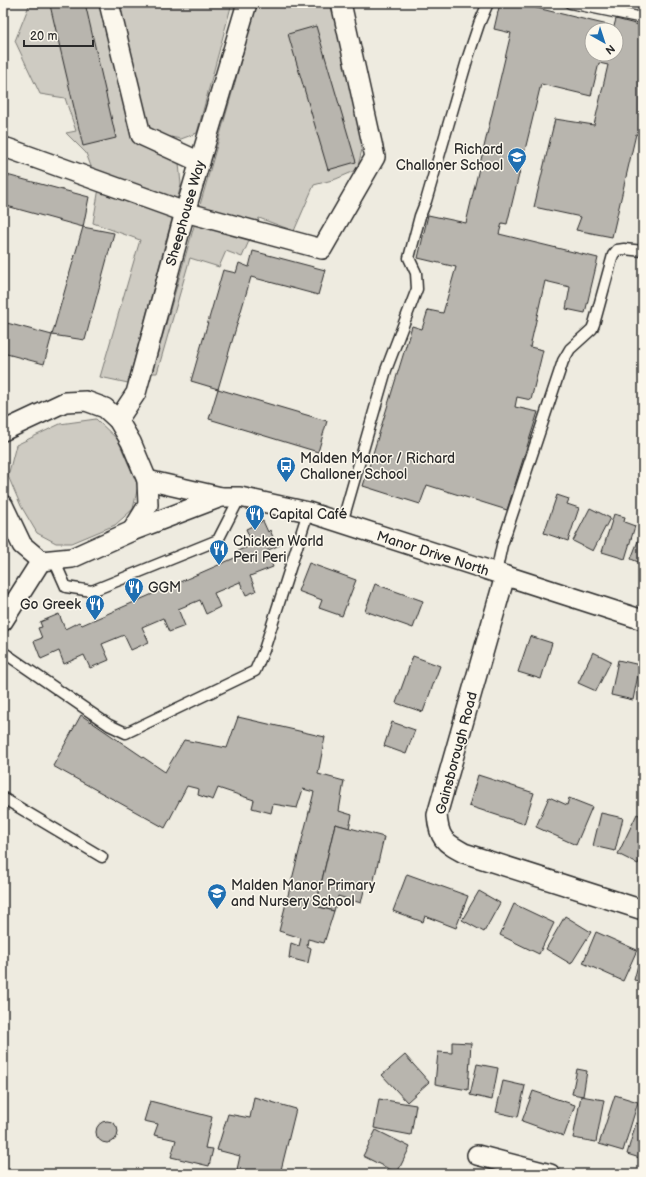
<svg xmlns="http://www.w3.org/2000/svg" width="646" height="1177" viewBox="0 0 646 1177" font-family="'Balsamiq Sans',sans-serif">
  <rect width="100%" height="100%" fill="#eeebe0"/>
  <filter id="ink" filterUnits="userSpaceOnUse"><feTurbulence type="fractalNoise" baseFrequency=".025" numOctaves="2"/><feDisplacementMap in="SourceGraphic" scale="8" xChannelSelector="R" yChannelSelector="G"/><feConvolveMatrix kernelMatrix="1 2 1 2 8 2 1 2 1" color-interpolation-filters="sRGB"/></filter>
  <g filter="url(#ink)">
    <g fill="#cecbc2" stroke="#7c7b76">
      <polygon points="30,3 232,3 197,133 181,139 165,136 179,163 181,185 128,383 100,377 140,240 93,223 99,188 86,153 66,133 76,131 65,98 40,94 15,41"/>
      <polygon points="256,3 333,3 366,133 357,170 336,179 314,185 294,231 259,218 242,257 226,251 219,267 190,258 157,373 152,373 234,86"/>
      <polygon points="96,419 118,440 138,486 133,509 115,525 72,543 56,543 37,533 21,506 8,476 16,445 60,424"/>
    </g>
    <g fill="#b8b5ae" stroke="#2b2b2b">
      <polygon points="58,3 85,3 116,138 83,146 50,5"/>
      <polygon points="500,3 516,3 608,25 606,30 592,30 592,54 616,54 616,30 613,30 616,19 643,26 643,136 636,134 612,237 576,230 581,217 534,207 555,119 594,125 608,65 599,63 591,96 541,84 507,224 502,223 499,234 598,258 585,313 566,309 570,287 545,281 530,347 543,350 531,400 517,397 515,407 538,412 507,510 427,485 420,504 363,486 412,326 422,329 428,310 443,313 456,267 418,258 428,215 466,223 511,33 494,29"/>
      <polygon points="316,26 356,162 328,170 288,34"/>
      <polygon points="3,174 89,197 83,227 3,205"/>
      <polygon points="83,227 114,233 85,340 52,335"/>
      <polygon points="253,251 325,270 318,295 251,277 218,389 191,381 223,270 236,273 239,263 249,267"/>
      <polygon points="3,322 52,335 44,364 3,353"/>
      <polygon points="218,389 327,421 318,452 209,419"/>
      <polygon points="557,495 569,499 567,504 579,508 568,541 544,533"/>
      <polygon points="590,508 610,518 593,551 573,541"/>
      <polygon points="614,514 625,517 624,522 635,526 625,559 602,552"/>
      <polygon points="263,521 268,532 270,530 275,542 278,540 280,545 266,551 273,567 250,576 256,591 246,595 240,582 214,593 220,607 206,614 200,600 178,609 185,626 169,632 163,618 142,627 149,642 131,650 124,635 102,644 109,660 90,668 84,655 64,664 59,651 41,659 34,641 42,638 38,628 42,627 40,622 59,614 65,629 79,622 82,625 239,556 237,551 253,545 246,529"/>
      <polygon points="643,528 643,564 631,559"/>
      <polygon points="309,563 356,580 342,616 319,608 322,600 298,591"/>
      <polygon points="375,584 423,601 413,628 365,611"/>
      <polygon points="530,636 552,643 541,679 518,672"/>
      <polygon points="593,652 611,661 596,691 578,683"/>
      <polygon points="413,656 440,666 423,712 396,703"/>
      <polygon points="618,660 640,665 633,700 611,695"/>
      <polygon points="81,715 165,772 184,740 227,748 238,717 325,737 318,774 344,781 339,811 352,815 349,828 335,824 316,906 334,911 324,943 308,939 307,946 311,948 308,963 289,958 291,943 299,946 301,938 279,931 314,792 303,789 297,808 273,804 271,813 252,808 254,800 218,788 213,800 198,795 199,789 187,786 165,828 53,766"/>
      <polygon points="392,722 415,730 406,754 384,746"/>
      <polygon points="478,775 534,793 524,824 469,806"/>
      <polygon points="549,797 567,805 569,798 592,807 576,845 536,827"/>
      <polygon points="601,813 623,818 615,851 593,846"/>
      <polygon points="637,814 643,817 643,853 638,864 618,854"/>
      <polygon points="335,824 384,837 373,884 366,882 361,903 338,896 334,911 316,906"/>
      <polygon points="407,874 468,896 456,928 425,916 423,922 393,911"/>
      <polygon points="479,891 500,903 484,932 462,920"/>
      <polygon points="514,904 554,923 539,954 500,935"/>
      <polygon points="565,916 591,932 571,964 546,949"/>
      <polygon points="596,932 637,950 623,981 583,963"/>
      <polygon points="643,946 643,982 634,980"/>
      <polygon points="452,1042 471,1043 468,1090 435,1084 438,1052 452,1053"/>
      <polygon points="405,1055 429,1082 407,1102 382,1075"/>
      <polygon points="477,1064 498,1068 492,1100 470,1095"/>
      <polygon points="577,1069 587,1071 583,1096 572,1094"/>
      <polygon points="503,1081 525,1086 518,1117 496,1112"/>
      <polygon points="533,1091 575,1105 564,1136 522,1121"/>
      <polygon points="615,1095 638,1102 623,1151 599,1144"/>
      <polygon points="581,1096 604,1100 596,1142 573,1138"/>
      <polygon points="254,1097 296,1109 280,1174 236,1174 240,1156 217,1150 228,1114 250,1118"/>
      <polygon points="379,1099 416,1105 411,1135 374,1128"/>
      <polygon points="150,1101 212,1117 205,1148 213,1149 209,1166 171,1157 176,1140 154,1135 158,1124 144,1121"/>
      <circle cx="107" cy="1132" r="11"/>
      <polygon points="636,1123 643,1125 643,1159 627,1154"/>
      <polygon points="376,1130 410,1147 397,1173 363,1156"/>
    </g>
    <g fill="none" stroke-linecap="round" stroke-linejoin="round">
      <defs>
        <g id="service">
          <polyline points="570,3 643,18"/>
          <polyline points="342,523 386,370 417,289 416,273 409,258 420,216 426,201 468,57 479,24 488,3"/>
          <polyline points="54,560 66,587 92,591 218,540 240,497"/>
          <polyline points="496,573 502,545 563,361 570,349 592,329 594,324 613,255 617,250 624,249 643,251"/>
          <polyline points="3,652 109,725 126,733 255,671 264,650 308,512"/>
          <polyline points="3,798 102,857"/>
        </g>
        <g id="minor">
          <polyline points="109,3 141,135 200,162"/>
          <polyline points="7,148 185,212 322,249 375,157 341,3"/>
          <polyline points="118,420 136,393 185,212 247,3"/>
          <polyline points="3,431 65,402 86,401 105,408 118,420 131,442 147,480 148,505 132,531"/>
          <polyline points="147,480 221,497 240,497 308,512 643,620"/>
          <polyline points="3,505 22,545 41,561 72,558 132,531 221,497"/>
          <path d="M505,576L437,815C439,839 444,842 464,853L643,910"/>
          <polyline points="3,621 41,561"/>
          <polyline points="477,1155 550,1174"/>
        </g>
      </defs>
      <use href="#service" stroke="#2b2b2b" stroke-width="13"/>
      <use href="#minor" stroke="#2b2b2b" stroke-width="22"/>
      <use href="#service" stroke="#fbf7ec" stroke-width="10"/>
      <use href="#minor" stroke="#fbf7ec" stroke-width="19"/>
    </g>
  </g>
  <defs>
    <symbol id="school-pin" viewBox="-11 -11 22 30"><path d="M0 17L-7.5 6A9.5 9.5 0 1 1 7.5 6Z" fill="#1f6fb2" stroke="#fbf7ec"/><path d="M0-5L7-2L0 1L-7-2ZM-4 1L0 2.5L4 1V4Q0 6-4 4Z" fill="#fff"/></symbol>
    <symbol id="bus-pin" viewBox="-11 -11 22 30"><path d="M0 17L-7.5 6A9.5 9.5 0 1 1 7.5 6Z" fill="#1f6fb2" stroke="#fbf7ec"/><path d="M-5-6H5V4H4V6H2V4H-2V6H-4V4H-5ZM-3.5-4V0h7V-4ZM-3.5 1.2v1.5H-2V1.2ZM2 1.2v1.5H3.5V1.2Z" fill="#fff"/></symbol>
    <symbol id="restaurant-pin" viewBox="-11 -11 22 30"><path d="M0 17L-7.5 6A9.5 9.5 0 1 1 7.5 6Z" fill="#1f6fb2" stroke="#fbf7ec"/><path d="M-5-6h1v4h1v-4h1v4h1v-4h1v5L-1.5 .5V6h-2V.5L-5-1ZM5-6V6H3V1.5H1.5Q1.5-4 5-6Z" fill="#fff"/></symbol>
  </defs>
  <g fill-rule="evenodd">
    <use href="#school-pin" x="506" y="146" width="22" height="30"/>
    <use href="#bus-pin" x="275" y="455" width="22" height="30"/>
    <use href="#restaurant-pin" x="244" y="503" width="22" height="30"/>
    <use href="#restaurant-pin" x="208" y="538" width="22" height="30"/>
    <use href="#restaurant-pin" x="123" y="576" width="22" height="30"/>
    <use href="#restaurant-pin" x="84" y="593" width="22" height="30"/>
    <use href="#school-pin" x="206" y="882" width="22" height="30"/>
  </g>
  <g text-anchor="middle" stroke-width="3" stroke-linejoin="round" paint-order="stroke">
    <g font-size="14" fill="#2b2b2b" stroke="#fbf7ec" text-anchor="start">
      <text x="503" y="154" text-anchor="end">Richard<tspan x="503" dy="16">Challoner School</tspan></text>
      <text x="300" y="463">Malden Manor / Richard<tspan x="300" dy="16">Challoner School</tspan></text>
      <text x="269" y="519">Capital Café</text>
      <text x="233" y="546">Chicken World<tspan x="233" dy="16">Peri Peri</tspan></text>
      <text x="148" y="592">GGM</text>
      <text x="81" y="609" text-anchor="end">Go Greek</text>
      <text x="231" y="890">Malden Manor Primary<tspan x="231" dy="16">and Nursery School</tspan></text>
    </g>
    <g font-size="14" fill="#2b2b2b" stroke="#fbf7ec">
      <text transform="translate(185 213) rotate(-74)" y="5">Sheephouse Way</text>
      <text transform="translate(433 553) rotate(18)" y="5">Manor Drive North</text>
      <text transform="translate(456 753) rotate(-75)" y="5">Gainsborough Road</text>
    </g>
  </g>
  <rect width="646" height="1177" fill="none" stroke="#fbf7ec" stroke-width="16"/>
  <rect x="8" y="8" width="630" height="1161" fill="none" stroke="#2b2b2b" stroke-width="1.5" filter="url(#ink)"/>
  <g transform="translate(604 42) rotate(141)"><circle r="19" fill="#fbf7ec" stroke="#a8a59f"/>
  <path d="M0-3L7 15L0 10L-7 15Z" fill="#1f6fb2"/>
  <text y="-6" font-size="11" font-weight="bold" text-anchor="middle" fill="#2b2b2b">N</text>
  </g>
  <path d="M24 40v6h69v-6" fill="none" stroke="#2b2b2b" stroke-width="2"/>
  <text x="30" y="40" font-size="12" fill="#2b2b2b" stroke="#fbf7ec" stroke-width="3" paint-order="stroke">20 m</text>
</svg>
